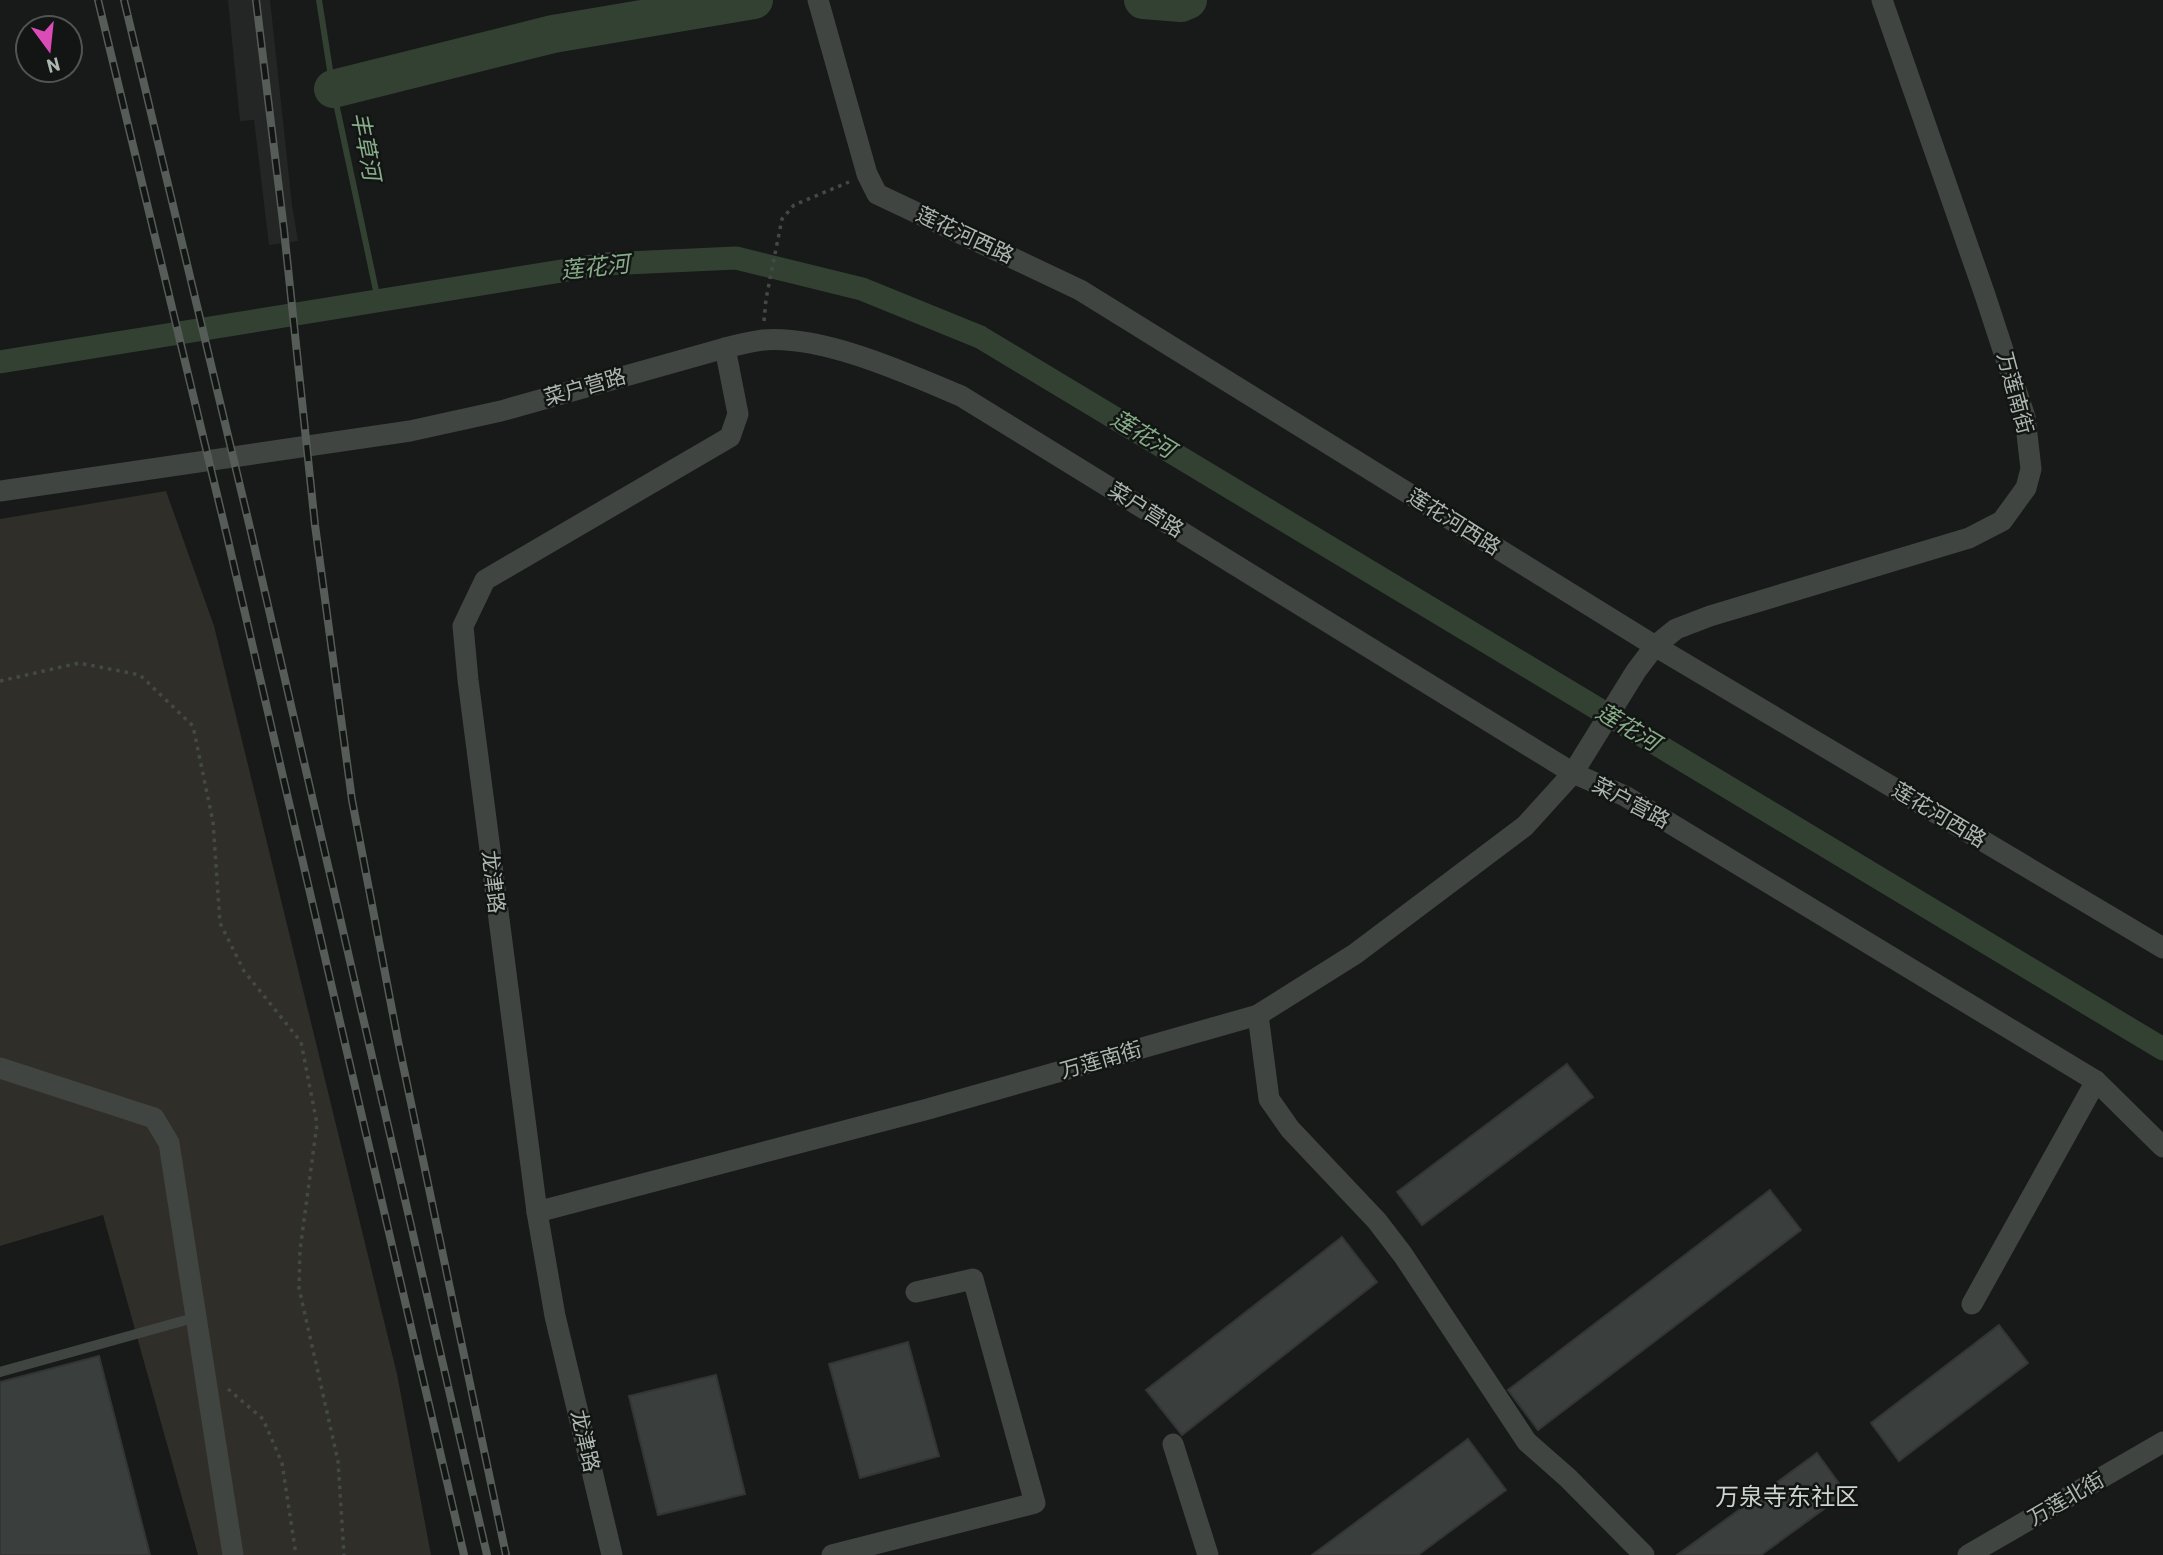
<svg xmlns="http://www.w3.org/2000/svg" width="2163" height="1555" viewBox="0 0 2163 1555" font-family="Barlow,'Noto Sans SC',sans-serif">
  <rect width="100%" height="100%" fill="#181919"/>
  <polygon fill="#242625" points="228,0 270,0 292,205 298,241 269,245 254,120 240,121"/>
  <polygon fill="#302e28" points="166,491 214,626 397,1374 431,1555 198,1555 103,1215 0,1246 0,519"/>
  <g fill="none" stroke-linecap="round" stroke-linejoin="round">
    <polyline stroke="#334133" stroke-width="6" points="319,0 333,89 378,300"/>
    <polyline stroke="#334133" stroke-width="23" points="0,362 605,264 736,258 862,289 980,337 2163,1049"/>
    <g stroke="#334133" stroke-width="38">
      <polyline points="1143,0 1181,3 1188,0"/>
      <polyline points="333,89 553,34 754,0"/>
    </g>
  </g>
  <g fill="#3a3e3c" stroke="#323534" stroke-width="2">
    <polygon points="1567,1064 1593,1097 1422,1225 1397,1192"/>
    <polygon points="1770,1190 1801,1230 1538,1430 1508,1390"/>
    <polygon points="1342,1237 1377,1282 1182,1435 1146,1390"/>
    <polygon points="1999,1325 2028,1363 1899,1461 1871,1423"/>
    <polygon points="908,1342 939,1456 860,1478 829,1364"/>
    <polygon points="99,1356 150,1555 0,1555 0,1382"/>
    <polygon points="716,1375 745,1494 658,1515 629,1396"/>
    <polygon points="1468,1439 1506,1490 1418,1555 1312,1555"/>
    <polygon points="1817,1453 1846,1493 1761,1555 1677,1555"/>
  </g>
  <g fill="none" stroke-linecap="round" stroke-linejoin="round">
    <g stroke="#434a45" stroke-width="3.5" stroke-dasharray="3.5 5" stroke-linecap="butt">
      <polyline points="764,321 766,299 782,219 794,205 849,182"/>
      <polyline points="0,681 79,663 140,675 193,726 213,822 220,923 244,971 301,1042 317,1124 300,1250 299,1288 338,1461 344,1555"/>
      <polyline points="228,1389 263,1419 282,1463 296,1555"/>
    </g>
    <polyline stroke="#404542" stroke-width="10" points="0,1372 197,1317"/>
    <g stroke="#404542" stroke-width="21">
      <polyline points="818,0 867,174 877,194 1080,290 1655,646 2163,948"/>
      <path d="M0,491L410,431L501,411L725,348C737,345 750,342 763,340C823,335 906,373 961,396L1573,773L1625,796L2096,1081L2163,1147"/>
      <polyline points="1258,1015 1269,1099 1290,1129 1377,1221 1403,1255 1527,1442 1568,1478 1644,1555"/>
      <polyline points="0,1068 154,1118 169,1143 233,1555"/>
      <polyline points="537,1212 928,1109 1258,1015 1355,954 1525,826 1573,773 1636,671 1655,646 1676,629 1710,616 1969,538 2002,521 2026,488 2031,469 2025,417 1985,295 1882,0"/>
      <polyline points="1972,1304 2096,1081"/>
      <polyline points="1173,1444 1208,1555"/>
      <polyline points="612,1555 555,1316 537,1212 468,680 463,626 485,580 730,437 738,414 725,348"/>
      <polyline points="832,1555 1035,1503 973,1279 916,1292"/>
      <polyline points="1968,1555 2163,1442"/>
    </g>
    <defs>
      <g id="rail">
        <polyline points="98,0 227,536 464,1555"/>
        <polyline points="124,0 251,532 487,1555"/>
        <polyline points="256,0 284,230 315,525 352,800 398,1041 506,1555"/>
      </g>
    </defs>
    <use href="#rail" stroke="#565d58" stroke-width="8"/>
    <use href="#rail" stroke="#131414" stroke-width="5" stroke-dasharray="16" stroke-linecap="butt"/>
  </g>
  <g text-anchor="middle" stroke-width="5" stroke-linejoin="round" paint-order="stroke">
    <g font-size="21" fill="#abb7af" stroke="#131414">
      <text transform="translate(965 235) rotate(25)" y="7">莲花河西路</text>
      <text transform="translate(585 387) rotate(-16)" y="7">菜户营路</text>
      <text transform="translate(2015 393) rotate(75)" y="7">万莲南街</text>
      <text transform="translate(1146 510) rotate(32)" y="7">菜户营路</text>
      <text transform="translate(1454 522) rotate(32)" y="7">莲花河西路</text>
      <text transform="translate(1631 803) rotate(28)" y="7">菜户营路</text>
      <text transform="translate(1939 815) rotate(31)" y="7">莲花河西路</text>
      <text transform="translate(493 882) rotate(83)" y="7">龙津路</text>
      <text transform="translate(1101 1060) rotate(-16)" y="7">万莲南街</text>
      <text transform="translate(585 1441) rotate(77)" y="7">龙津路</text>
      <text transform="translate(2066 1499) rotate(-30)" y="7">万莲北街</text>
    </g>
    <g font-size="23" font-style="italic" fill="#87ae89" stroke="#131414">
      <text transform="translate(366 146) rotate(79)" y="8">丰草河</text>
      <text transform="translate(595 267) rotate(-6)" y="8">莲花河</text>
      <text transform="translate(1143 434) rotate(31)" y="8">莲花河</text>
      <text transform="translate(1628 727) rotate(31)" y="8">莲花河</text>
    </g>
    <g font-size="24" fill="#ccd4ce" stroke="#131414">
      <text x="1787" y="1505">万泉寺东社区</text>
    </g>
  </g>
  <g transform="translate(49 49) rotate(165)"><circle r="33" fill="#131414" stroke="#505552" stroke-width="2"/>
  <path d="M0-5L12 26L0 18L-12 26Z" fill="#dc4cb8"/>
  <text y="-10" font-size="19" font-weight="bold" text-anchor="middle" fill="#abb7af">N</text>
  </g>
</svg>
